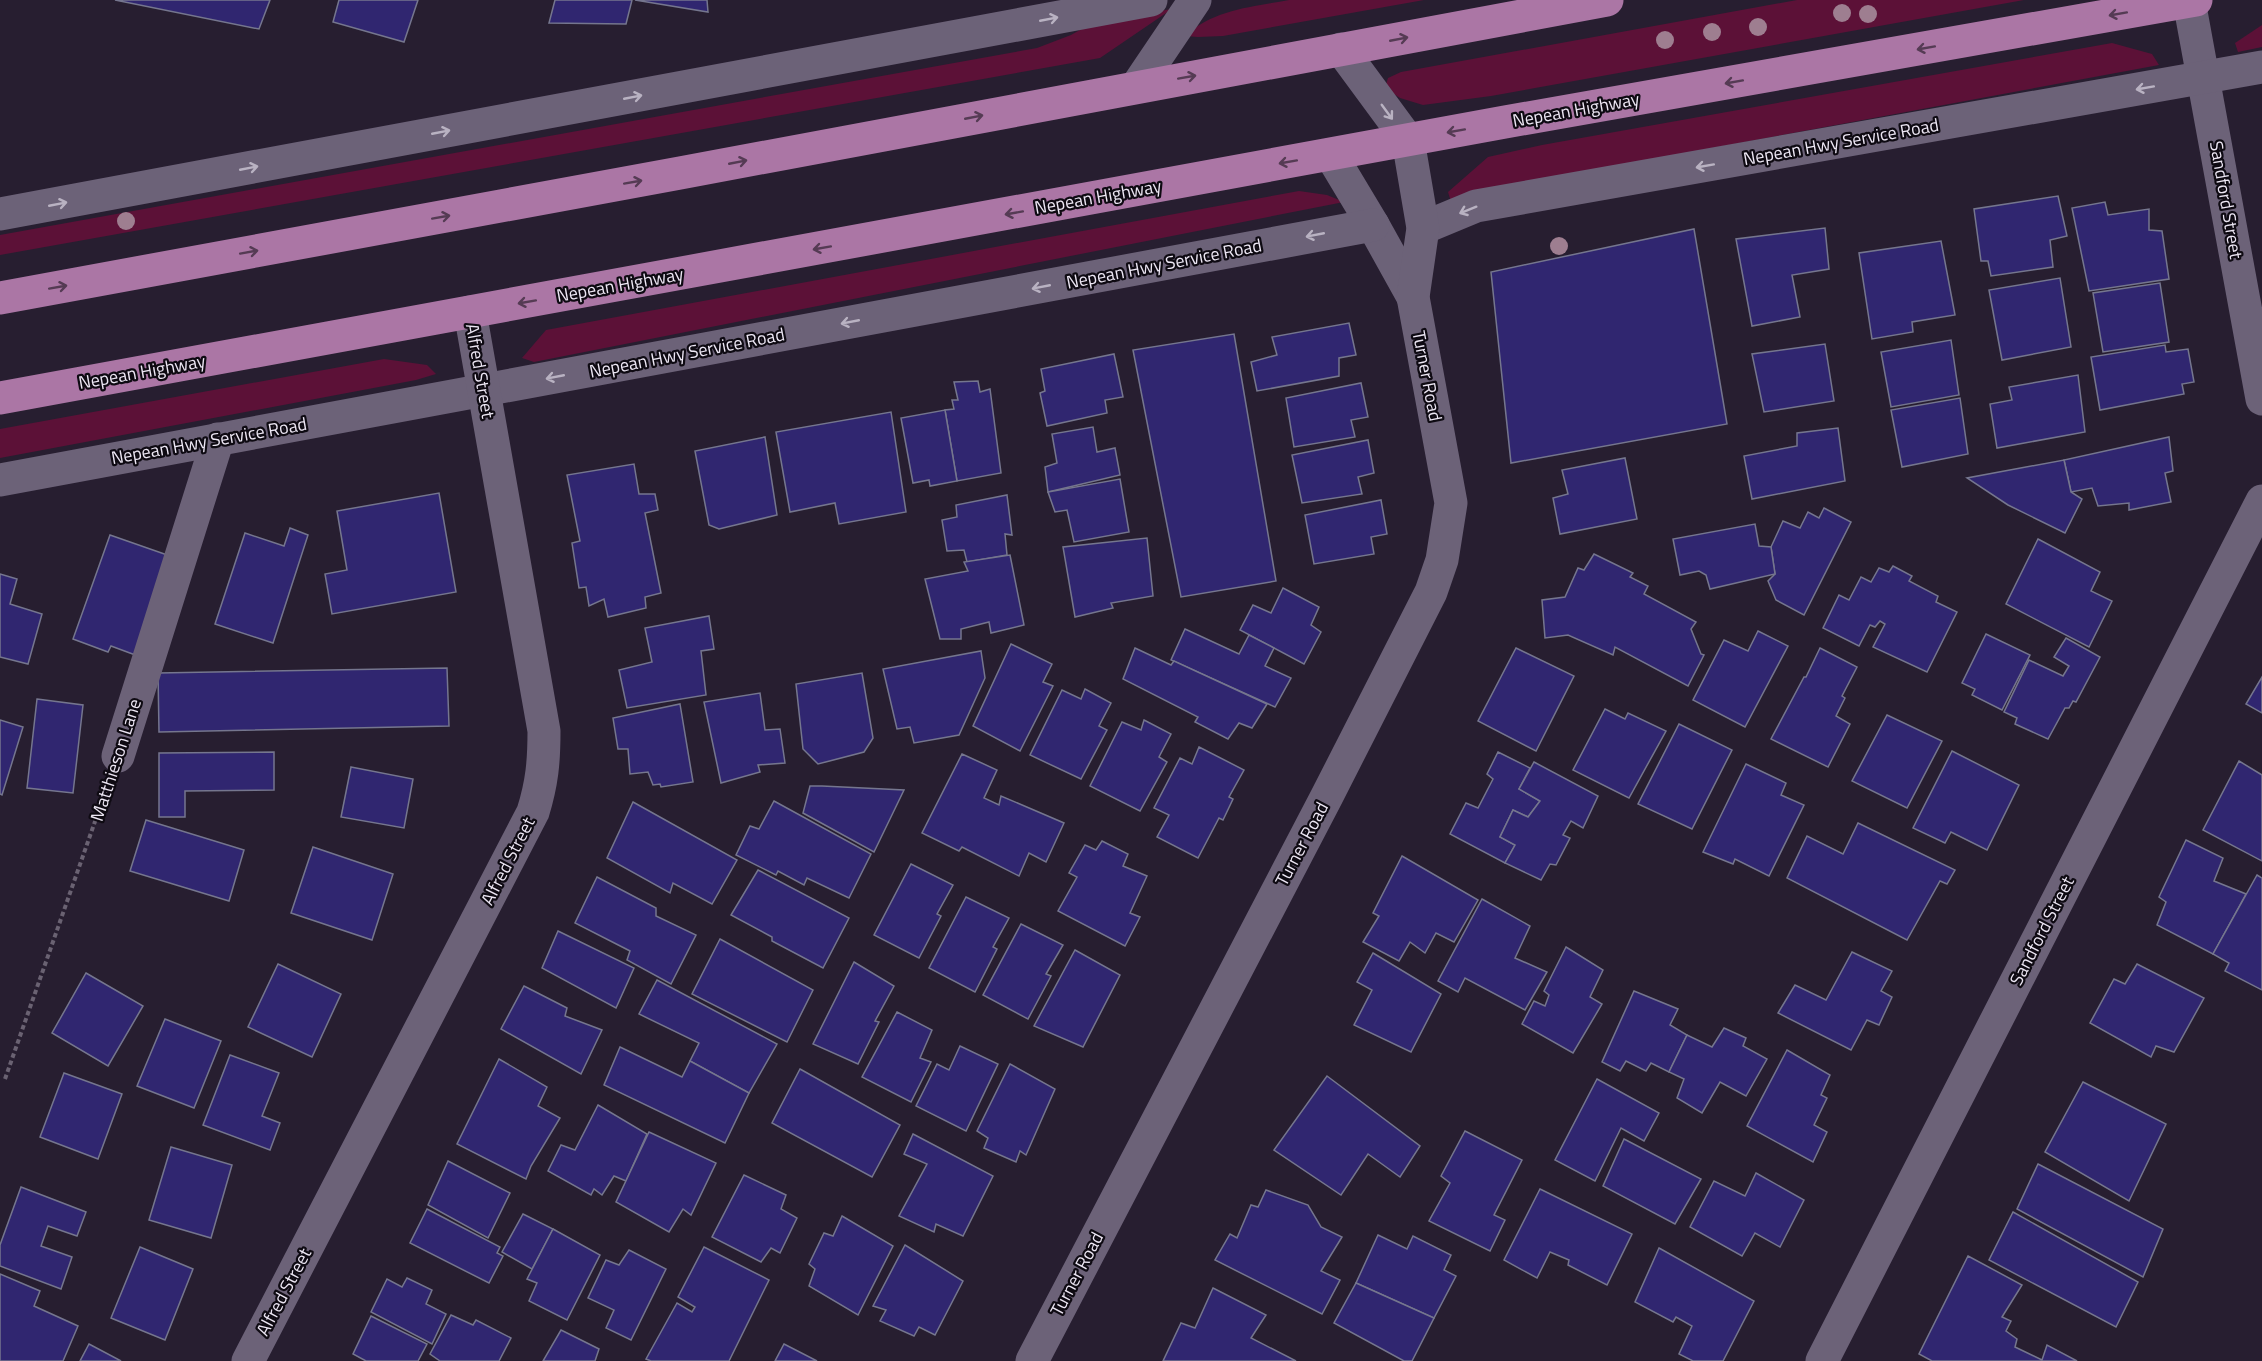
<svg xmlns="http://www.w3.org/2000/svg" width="2262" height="1361" viewBox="0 0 2262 1361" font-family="'Titillium Web',sans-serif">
  <rect width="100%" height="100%" fill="#271e30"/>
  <g fill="#5c1137">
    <path d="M1289,0H1424L1223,36L1198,37L1185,36C1214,9 1253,7 1289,0Z"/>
    <polygon points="1797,0 2024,0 1491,96 1423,105 1400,98 1385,88 1388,78 1401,72"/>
    <polygon points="1172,9 1100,58 0,255 0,235 1037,48 1071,35 1096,21"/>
    <polygon points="2262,25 2262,47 2238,52 2235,43"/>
    <polygon points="2112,43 2152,54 2159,65 1481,191 1451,202 1448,192 1488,157 1542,145"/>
    <polygon points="1299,191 1327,195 1344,202 534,362 522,358 546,330"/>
    <polygon points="384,359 427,365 436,374 416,380 0,458 0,429"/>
  </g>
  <g fill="#302670" stroke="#75768e" stroke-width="1.5">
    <polygon points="115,0 270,0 259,29"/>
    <polygon points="339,0 418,0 404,42 333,22"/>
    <polygon points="555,0 632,0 626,24 549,23"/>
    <polygon points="635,0 707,0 708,12"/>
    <polygon points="2058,196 2067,236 2050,240 2053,267 1991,276 1988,261 1981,261 1974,209"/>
    <polygon points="2105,202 2108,215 2149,209 2149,230 2162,231 2169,279 2089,291 2072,208"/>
    <polygon points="1825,228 1829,269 1792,275 1800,317 1752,326 1736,239"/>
    <polygon points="1694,229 1727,424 1511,463 1491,272"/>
    <polygon points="1941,241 1955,315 1912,322 1913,332 1872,339 1859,253"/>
    <polygon points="2060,278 2071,347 2002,360 1989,290"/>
    <polygon points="2160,283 2169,342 2103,352 2093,293"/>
    <polygon points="1349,323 1356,355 1339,358 1339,376 1257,391 1251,362 1277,355 1272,337"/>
    <polygon points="1234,334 1276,581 1181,597 1133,350"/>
    <polygon points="1951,340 1959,395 1891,407 1881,352"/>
    <polygon points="1825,344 1834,401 1764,412 1752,354"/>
    <polygon points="2165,345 2166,352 2188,349 2194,382 2182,384 2184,394 2100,410 2091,357"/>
    <polygon points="1114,354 1123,397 1105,400 1107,413 1047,426 1040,393 1045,391 1041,369"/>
    <polygon points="2078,375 2085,432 1997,448 1990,404 2012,400 2009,387"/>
    <polygon points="978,381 980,392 990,389 1001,473 957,481 945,410 954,409 952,400 958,400 954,382"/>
    <polygon points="1361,383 1368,417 1351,420 1355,437 1294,447 1286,398"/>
    <polygon points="1960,398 1968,454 1902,467 1891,410"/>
    <polygon points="945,410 957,481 930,486 929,480 913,483 901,418"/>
    <polygon points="891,412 906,512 839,524 835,503 790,512 776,432"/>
    <polygon points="1093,427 1097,452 1115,448 1120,475 1048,492 1045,467 1057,463 1052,434"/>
    <polygon points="1838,428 1845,481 1752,499 1744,456 1797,446 1797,433"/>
    <polygon points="765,437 777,515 719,529 709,525 695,451"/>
    <polygon points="2169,437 2173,471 2165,473 2171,502 2129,510 2129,503 2098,506 2092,488 2071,492 2064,460"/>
    <polygon points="1368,440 1374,473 1358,477 1362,494 1302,503 1292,455"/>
    <polygon points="1625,458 1637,519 1560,534 1553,498 1568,494 1562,470"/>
    <polygon points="2064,460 2071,492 2082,499 2065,533 2008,505 1967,478"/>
    <polygon points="634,464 639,494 655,494 658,510 645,513 661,593 645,597 646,608 608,617 604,599 589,606 586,587 579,588 572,543 580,541 567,475"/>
    <polygon points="1120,479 1129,532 1074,542 1067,510 1055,512 1048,492"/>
    <polygon points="439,493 456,592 332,614 325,574 347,570 337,511"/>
    <polygon points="1007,495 1012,535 1005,534 1007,555 967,562 964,550 947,551 942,520 957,517 956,505"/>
    <polygon points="1381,500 1387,534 1371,537 1374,554 1314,564 1305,515"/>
    <polygon points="1824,508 1851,522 1804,615 1776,600 1768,581 1775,574 1771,547 1783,521 1800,528 1808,512 1819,518"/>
    <polygon points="1755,524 1759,546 1771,547 1775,574 1710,589 1706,575 1699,571 1680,575 1673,539"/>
    <polygon points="290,528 308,535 273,643 215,624 245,533 284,546"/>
    <polygon points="110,535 173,557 138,656 111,646 108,652 73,639"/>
    <polygon points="1147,538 1153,596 1111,603 1113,608 1075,617 1063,547"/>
    <polygon points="2038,539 2100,572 2091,591 2112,601 2089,647 2006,604"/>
    <polygon points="1594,554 1633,573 1630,577 1648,586 1644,594 1696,622 1691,629 1701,654 1704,655 1688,686 1615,647 1613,655 1568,635 1545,638 1542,600 1565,597 1578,568 1584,570"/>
    <polygon points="1010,555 1024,625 991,633 989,622 961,629 961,639 940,639 925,579 968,571 964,562"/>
    <polygon points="1893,566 1912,576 1909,581 1938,596 1936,602 1957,612 1927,672 1873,647 1885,624 1880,621 1875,627 1870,625 1859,646 1823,628 1839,595 1849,600 1861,577 1871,582 1879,568 1889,572"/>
    <polygon points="0,574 17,579 10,604 42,614 28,664 0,657"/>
    <polygon points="1283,588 1319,607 1311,625 1321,632 1304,664 1240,630 1253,605 1271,613"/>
    <polygon points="709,616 714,649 701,651 706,695 627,708 619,670 652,662 645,628"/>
    <polygon points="1185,629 1239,654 1249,635 1274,648 1265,666 1291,678 1275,707 1171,660"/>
    <polygon points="1758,631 1788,646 1745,727 1693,700 1724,640 1748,651"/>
    <polygon points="1986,634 2030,655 2002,710 1972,695 1975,689 1962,683"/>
    <polygon points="2066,638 2100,657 2076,702 2073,701 2069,708 2065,708 2048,739 2015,724 2017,718 2004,712 2029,660 2063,676 2069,666 2054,657"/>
    <polygon points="1011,644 1052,664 1043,682 1053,686 1020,751 973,726"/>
    <polygon points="1135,648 1171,665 1174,661 1267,704 1252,728 1239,723 1228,739 1195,722 1198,717 1123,679"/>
    <polygon points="1516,648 1574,676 1536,751 1478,721"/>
    <polygon points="1820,648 1857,667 1842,696 1845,698 1836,716 1850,724 1828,767 1771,739 1804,677 1806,677"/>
    <polygon points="981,651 985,678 959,735 914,743 910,727 897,729 883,669"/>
    <polygon points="447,668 449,726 159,732 158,673"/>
    <polygon points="862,673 873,738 864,752 818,764 803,749 796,684"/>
    <polygon points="2262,677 2262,713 2246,704"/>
    <polygon points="1085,689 1111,703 1099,726 1107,730 1081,779 1030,755 1062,690 1081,699"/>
    <polygon points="760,693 765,730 780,729 785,763 758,765 760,772 721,783 704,702"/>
    <polygon points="37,699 83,705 73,793 27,788"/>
    <polygon points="680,704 693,782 661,787 660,784 653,785 648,772 630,774 628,749 618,749 613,718"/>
    <polygon points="1605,709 1625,719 1628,713 1666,731 1629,798 1573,770"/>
    <polygon points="1887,715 1942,741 1907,808 1852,781"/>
    <polygon points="0,720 23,727 2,795 0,794"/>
    <polygon points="1144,720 1171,734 1159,757 1167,762 1140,811 1090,786 1122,722 1141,730"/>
    <polygon points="1679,724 1732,750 1692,829 1638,804"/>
    <polygon points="1199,747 1244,770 1229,797 1233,799 1223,820 1219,818 1198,858 1157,837 1169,815 1154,808 1180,758 1192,764"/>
    <polygon points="1952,751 2019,785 1987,850 1951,832 1945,843 1913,828"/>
    <polygon points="274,752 274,790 185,791 185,817 159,817 159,753"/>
    <polygon points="1498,752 1530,768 1519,789 1540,801 1528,817 1513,810 1500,837 1515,845 1505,863 1450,834 1466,803 1478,808 1493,779 1487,774"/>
    <polygon points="962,754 997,770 984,798 999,805 1001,796 1064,823 1046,862 1029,853 1019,876 962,847 959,851 922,833"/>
    <polygon points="2239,761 2262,775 2262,861 2203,830"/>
    <polygon points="1534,762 1598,796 1583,828 1571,821 1563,835 1570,838 1556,865 1550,864 1541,880 1505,863 1515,845 1500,837 1513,810 1528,817 1540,801 1519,789"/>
    <polygon points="1746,764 1786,783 1781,795 1804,805 1769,876 1735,859 1733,864 1703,852"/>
    <polygon points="351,767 413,779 404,828 341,817"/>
    <polygon points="810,786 822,786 904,790 874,852 803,813"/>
    <polygon points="774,801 871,854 849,898 807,878 804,885 778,871 776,875 736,855 750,826 759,829"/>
    <polygon points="633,802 737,860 712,904 673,883 670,893 607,858"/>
    <polygon points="146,820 244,850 229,901 130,871"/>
    <polygon points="1858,823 1955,870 1947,884 1940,881 1907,940 1787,878 1807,836 1843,854"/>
    <polygon points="2186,840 2223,858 2214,881 2246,894 2213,954 2157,925 2166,902 2159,897"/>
    <polygon points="1102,841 1128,854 1123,866 1147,876 1130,913 1140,917 1125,946 1058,911 1077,877 1069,873 1085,845 1096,850"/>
    <polygon points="313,847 393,874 372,940 291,913"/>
    <polygon points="1402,856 1478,900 1454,942 1436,933 1425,953 1410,942 1399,961 1363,942 1379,916 1373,913"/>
    <polygon points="911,864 953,885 937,914 941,916 919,958 874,935"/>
    <polygon points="758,870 849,918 823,968 772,941 772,937 731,915"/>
    <polygon points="2257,875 2262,878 2262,990 2225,971 2229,963 2213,954"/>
    <polygon points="597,877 656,908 656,916 696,935 671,984 627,960 630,951 575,923"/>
    <polygon points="966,897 1009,918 993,947 997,949 975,992 929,968"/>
    <polygon points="1482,899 1530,926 1515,958 1547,972 1525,1010 1465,978 1458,992 1438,981"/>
    <polygon points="1021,924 1063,945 1046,974 1051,976 1028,1019 983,995"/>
    <polygon points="558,931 634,968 616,1008 542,968"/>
    <polygon points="720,939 813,990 787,1042 692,994"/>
    <polygon points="1566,947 1603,970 1590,997 1602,1004 1573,1053 1522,1024 1534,1001 1545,1006 1549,995 1544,991"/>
    <polygon points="1075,950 1120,975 1083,1047 1034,1026"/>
    <polygon points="1852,952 1892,971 1881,991 1892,997 1879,1025 1867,1020 1851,1050 1778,1013 1795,985 1826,1000"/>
    <polygon points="1373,953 1441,994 1411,1052 1354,1025 1372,990 1357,982"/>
    <polygon points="854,962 894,986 875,1021 879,1022 858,1064 813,1044"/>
    <polygon points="278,964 341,994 312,1057 248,1027"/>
    <polygon points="2137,964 2204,998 2174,1052 2156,1046 2151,1057 2090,1023 2114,979 2125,984"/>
    <polygon points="86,973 143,1006 108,1066 52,1033"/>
    <polygon points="657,980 777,1044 749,1093 690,1061 699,1043 639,1014"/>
    <polygon points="524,986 567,1008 565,1016 602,1030 581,1074 501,1029"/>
    <polygon points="1634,991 1678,1009 1670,1025 1687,1035 1669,1072 1651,1063 1646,1071 1626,1061 1620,1071 1602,1062"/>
    <polygon points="897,1012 932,1030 920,1058 931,1062 911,1102 862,1077"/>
    <polygon points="165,1019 221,1041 194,1108 137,1086"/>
    <polygon points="1724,1028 1746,1038 1743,1046 1767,1059 1746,1096 1720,1082 1702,1113 1677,1098 1684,1079 1669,1072 1687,1035 1712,1047"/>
    <polygon points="960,1046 998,1064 966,1131 916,1106 937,1064 949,1070"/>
    <polygon points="620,1047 682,1077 690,1061 749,1093 725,1143 604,1085"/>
    <polygon points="1787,1050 1830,1075 1821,1095 1827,1098 1814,1125 1827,1132 1813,1162 1747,1126"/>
    <polygon points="230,1055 279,1073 262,1116 280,1123 270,1150 203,1125"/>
    <polygon points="499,1059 547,1087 538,1106 560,1118 531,1166 526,1179 457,1144"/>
    <polygon points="1010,1064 1055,1089 1026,1155 1020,1151 1016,1162 984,1148 988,1138 977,1131"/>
    <polygon points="800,1069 900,1125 872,1177 772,1123"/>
    <polygon points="64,1073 122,1094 98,1159 40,1137"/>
    <polygon points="1327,1076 1420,1146 1400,1177 1368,1154 1341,1195 1274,1150"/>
    <polygon points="1597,1079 1659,1113 1644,1141 1621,1128 1595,1181 1555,1160"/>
    <polygon points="2083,1082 2166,1124 2129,1201 2045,1152"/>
    <polygon points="598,1105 647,1134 626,1181 614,1176 602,1195 594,1189 591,1195 548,1171 561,1145 575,1150"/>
    <polygon points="1465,1131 1522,1160 1494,1215 1505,1220 1490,1251 1429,1221 1450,1183 1441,1176"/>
    <polygon points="649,1132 716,1163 691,1215 683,1209 669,1232 616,1202"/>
    <polygon points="913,1134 993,1176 963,1236 936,1224 934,1232 899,1216 927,1164 904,1154"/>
    <polygon points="1624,1139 1701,1179 1675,1224 1603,1186"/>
    <polygon points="171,1147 232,1165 211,1238 149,1220"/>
    <polygon points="448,1161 510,1193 488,1238 428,1205"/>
    <polygon points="2038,1164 2163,1229 2143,1277 2017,1209"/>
    <polygon points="1756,1173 1804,1200 1780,1247 1755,1233 1742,1256 1690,1227 1714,1181 1745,1196"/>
    <polygon points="744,1175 786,1195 781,1209 797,1218 780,1253 771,1248 761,1262 712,1237"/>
    <polygon points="21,1187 86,1212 77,1236 48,1226 41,1246 72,1257 61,1289 0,1266 0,1245"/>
    <polygon points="1540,1189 1632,1234 1607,1285 1568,1265 1569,1260 1550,1252 1537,1278 1504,1260"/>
    <polygon points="1266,1190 1308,1205 1321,1227 1342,1237 1321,1271 1340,1280 1322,1314 1215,1260 1230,1234 1237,1238 1251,1205 1258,1207"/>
    <polygon points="427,1209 500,1247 497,1253 503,1256 489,1283 410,1243"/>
    <polygon points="2013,1212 2138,1282 2116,1327 1989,1260"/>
    <polygon points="523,1214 553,1229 532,1269 502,1252"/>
    <polygon points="842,1216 893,1246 858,1315 809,1286 815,1269 809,1264 824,1233 833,1236"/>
    <polygon points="553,1229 600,1255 567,1320 529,1301 537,1283 527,1279"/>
    <polygon points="1378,1235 1407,1249 1413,1236 1451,1255 1444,1270 1456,1276 1434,1318 1356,1283"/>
    <polygon points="905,1245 963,1281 935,1335 919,1327 914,1336 880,1321 886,1310 873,1306"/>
    <polygon points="140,1247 193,1269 165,1340 111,1318"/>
    <polygon points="704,1247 769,1280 729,1361 651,1361 646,1359 677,1303 692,1312 695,1307 678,1297"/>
    <polygon points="1659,1248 1754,1301 1723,1361 1693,1361 1679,1354 1692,1326 1676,1317 1673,1322 1635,1302"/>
    <polygon points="629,1250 666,1269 631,1340 606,1328 614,1310 588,1298 606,1260 619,1265"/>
    <polygon points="1968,1256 2022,1285 2002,1317 2011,1321 2006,1331 2017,1339 2015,1347 2042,1360 2047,1345 2077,1361 1932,1361 1919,1354"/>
    <polygon points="0,1274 40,1291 34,1306 78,1326 63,1361 0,1361"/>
    <polygon points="407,1278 432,1290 426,1304 446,1314 432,1344 371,1312 387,1279 402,1287"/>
    <polygon points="1356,1283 1434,1318 1412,1361 1404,1361 1334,1323"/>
    <polygon points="1213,1288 1266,1315 1251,1338 1296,1361 1163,1361 1181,1323 1195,1328"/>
    <polygon points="451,1315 473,1325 476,1320 511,1338 499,1361 440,1361 430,1354"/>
    <polygon points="371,1316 427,1344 418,1361 366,1361 353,1354"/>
    <polygon points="561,1330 599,1349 595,1361 543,1361"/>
    <polygon points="89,1344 121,1361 80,1361"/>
    <polygon points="784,1344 817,1361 775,1361"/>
  </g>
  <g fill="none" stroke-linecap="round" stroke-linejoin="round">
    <polyline stroke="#6a6272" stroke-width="4" stroke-dasharray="4.5 3" stroke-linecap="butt" points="5,1079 106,790"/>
    <g stroke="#6c6278" stroke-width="33">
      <polyline points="2189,1 2262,399"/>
      <polyline points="1137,86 1195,0"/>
      <polyline points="1331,155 1373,225 1413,297"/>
      <polyline points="0,214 1151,0"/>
      <polyline points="1423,228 1476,206 2262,67"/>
      <polyline points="0,480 1373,225"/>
      <polyline points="118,756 218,439"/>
      <path d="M248,1361L533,812C542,783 544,762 544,731L470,312"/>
      <polyline points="1032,1361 1326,798 1431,592 1442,560 1451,503 1413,297 1423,228 1408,140 1341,49"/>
      <polyline points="1822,1361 2262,501"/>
    </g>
    <g stroke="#ab76a5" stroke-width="33">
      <polyline points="0,298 680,173 1607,0"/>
      <polyline points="0,398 1505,122 2196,0"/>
    </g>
  </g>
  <g fill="#9e7e90">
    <circle cx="1842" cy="13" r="9"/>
    <circle cx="1868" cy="14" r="9"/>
    <circle cx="1758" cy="27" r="9"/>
    <circle cx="1712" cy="32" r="9"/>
    <circle cx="1665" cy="40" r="9"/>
    <circle cx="126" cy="221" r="9"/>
    <circle cx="1559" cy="246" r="9"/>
  </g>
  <defs><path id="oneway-shaft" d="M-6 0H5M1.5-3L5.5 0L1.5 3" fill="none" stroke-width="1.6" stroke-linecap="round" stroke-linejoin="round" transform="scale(1.5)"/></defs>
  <g stroke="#553b54">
    <use href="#oneway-shaft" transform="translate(2118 14) rotate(170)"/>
    <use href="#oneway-shaft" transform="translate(1399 39) rotate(-11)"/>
    <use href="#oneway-shaft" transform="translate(1926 48) rotate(170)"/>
    <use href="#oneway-shaft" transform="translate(1187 77) rotate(-10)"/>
    <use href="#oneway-shaft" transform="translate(1734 82) rotate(170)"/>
    <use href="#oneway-shaft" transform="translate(974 117) rotate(-11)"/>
    <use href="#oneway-shaft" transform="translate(1456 131) rotate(170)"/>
    <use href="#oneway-shaft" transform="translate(738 162) rotate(-11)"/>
    <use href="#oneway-shaft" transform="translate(1288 162) rotate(170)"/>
    <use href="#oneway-shaft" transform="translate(633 182) rotate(-10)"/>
    <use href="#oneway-shaft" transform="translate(1014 213) rotate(170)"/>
    <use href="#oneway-shaft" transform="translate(441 217) rotate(-10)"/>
    <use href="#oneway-shaft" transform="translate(822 248) rotate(170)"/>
    <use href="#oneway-shaft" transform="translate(249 252) rotate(-10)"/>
    <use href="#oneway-shaft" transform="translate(58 287) rotate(-10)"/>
    <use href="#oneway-shaft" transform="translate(527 302) rotate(170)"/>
  </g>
  <g stroke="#b9b2c2">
    <use href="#oneway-shaft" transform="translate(1049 19) rotate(-11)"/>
    <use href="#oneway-shaft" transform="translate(2145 88) rotate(170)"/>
    <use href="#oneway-shaft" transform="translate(633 97) rotate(-11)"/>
    <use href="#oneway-shaft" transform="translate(1387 112) rotate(54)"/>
    <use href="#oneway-shaft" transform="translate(441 132) rotate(-11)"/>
    <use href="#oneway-shaft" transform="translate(1705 166) rotate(170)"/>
    <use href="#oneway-shaft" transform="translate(249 168) rotate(-11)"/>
    <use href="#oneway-shaft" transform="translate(58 204) rotate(-11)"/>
    <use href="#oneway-shaft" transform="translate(1468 210) rotate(158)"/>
    <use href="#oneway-shaft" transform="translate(1315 235) rotate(169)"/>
    <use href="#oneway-shaft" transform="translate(1041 287) rotate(169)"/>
    <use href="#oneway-shaft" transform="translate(850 322) rotate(169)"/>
    <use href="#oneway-shaft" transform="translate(555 377) rotate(169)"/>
  </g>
  <g text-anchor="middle" stroke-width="4.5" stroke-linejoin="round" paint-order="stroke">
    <g font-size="18" fill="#ede7f4" stroke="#0e0a12">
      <text transform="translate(1576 110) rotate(-10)" y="6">Nepean Highway</text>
      <text transform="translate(1841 142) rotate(-10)" y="6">Nepean Hwy Service Road</text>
      <text transform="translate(1098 197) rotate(-10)" y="6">Nepean Highway</text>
      <text transform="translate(2226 200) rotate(80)" y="6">Sandford Street</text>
      <text transform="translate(1164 264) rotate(-11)" y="6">Nepean Hwy Service Road</text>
      <text transform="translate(620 285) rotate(-10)" y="6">Nepean Highway</text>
      <text transform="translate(687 353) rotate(-11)" y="6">Nepean Hwy Service Road</text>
      <text transform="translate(480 371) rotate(80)" y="6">Alfred Street</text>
      <text transform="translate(142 372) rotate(-10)" y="6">Nepean Highway</text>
      <text transform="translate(1427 376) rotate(79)" y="6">Turner Road</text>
      <text transform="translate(209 441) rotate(-10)" y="6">Nepean Hwy Service Road</text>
      <text transform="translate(116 760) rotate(-72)" y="6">Matthieson Lane</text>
      <text transform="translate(1302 844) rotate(-62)" y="6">Turner Road</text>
      <text transform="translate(508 861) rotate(-63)" y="6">Alfred Street</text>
      <text transform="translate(2042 931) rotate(-63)" y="6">Sandford Street</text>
      <text transform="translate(1077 1274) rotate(-62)" y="6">Turner Road</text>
      <text transform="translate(284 1292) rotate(-62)" y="6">Alfred Street</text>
    </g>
  </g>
</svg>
